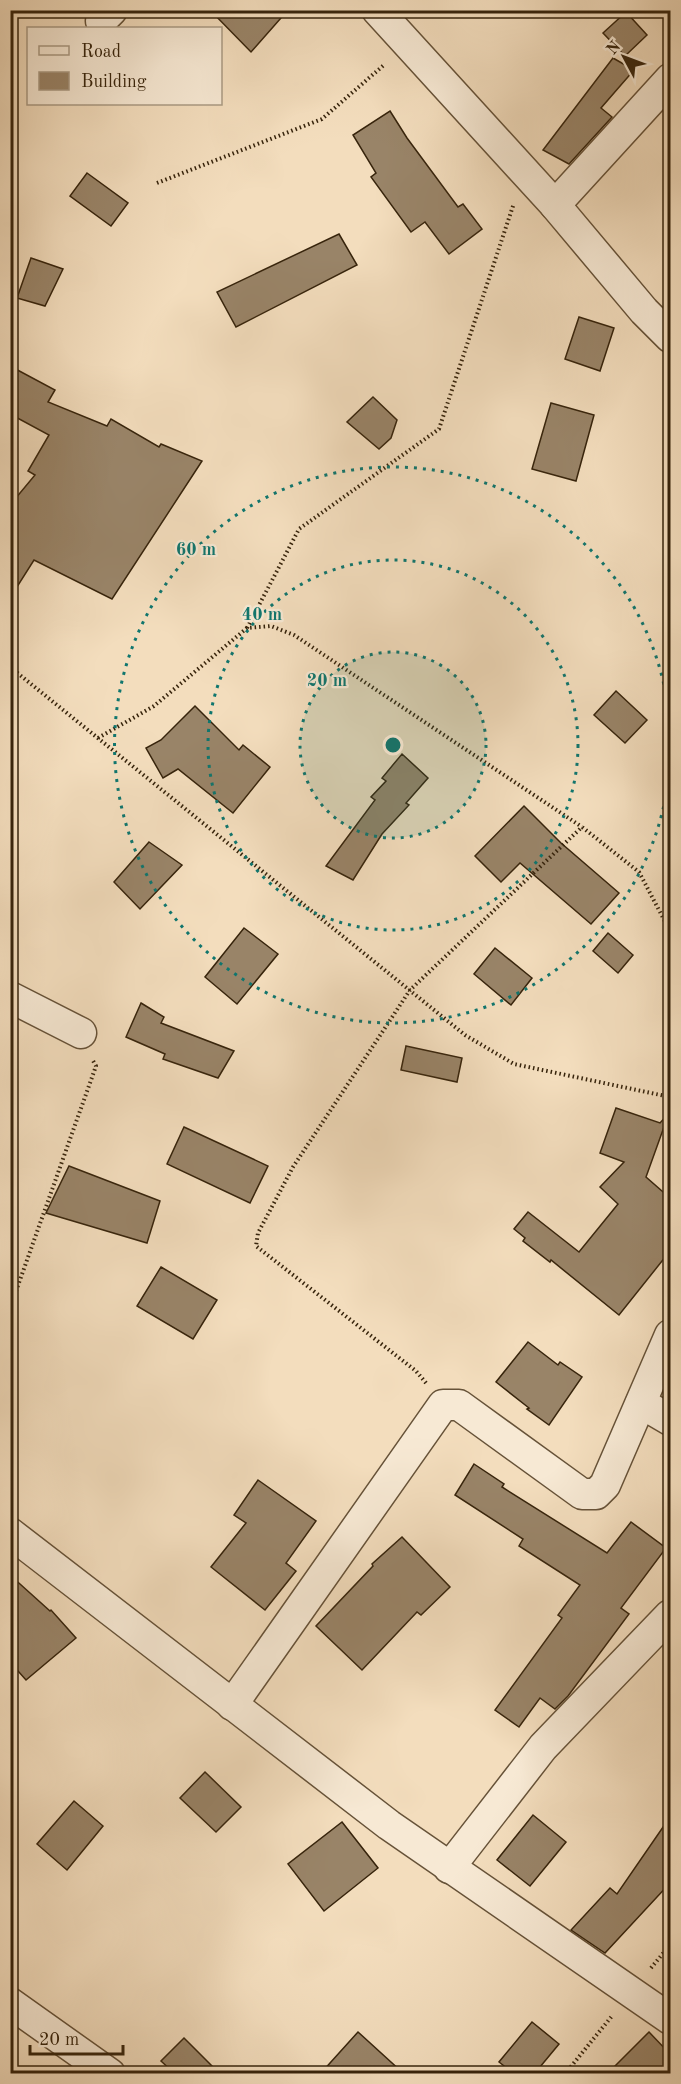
<svg xmlns="http://www.w3.org/2000/svg" width="681" height="2084" viewBox="0 0 681 2084" font-family="'Old Standard TT',serif">
  <rect width="100%" height="100%" fill="#f3ddbd"/>
  <filter id="stains"><feTurbulence type="fractalNoise" baseFrequency=".00333" numOctaves="4"/><feColorMatrix values="0 0 0 0 .2 0 0 0 0 .09 0 0 0 0 .02 0 0 0 .5 -.17"/></filter>
  <radialGradient id="worn" r=".72"><stop offset=".6" stop-color="#630" stop-opacity="0"/><stop offset="1" stop-color="#630" stop-opacity=".3"/></radialGradient>
  <g fill="#998468" stroke="#37240c" stroke-width="1.5">
    <polygon points="210,10 288,10 251,52"/>
    <polygon points="626,12 647,35 625,56 603,33"/>
    <polygon points="613,58 634,70 601,108 612,117 569,164 543,150"/>
    <polygon points="390,111 407,138 458,207 463,204 482,229 449,254 425,222 411,232 371,177 376,173 353,135"/>
    <polygon points="87,173 128,203 111,226 70,196"/>
    <polygon points="339,234 357,265 236,327 217,292"/>
    <polygon points="31,258 63,269 45,306 17,298"/>
    <polygon points="579,317 614,328 600,371 565,359"/>
    <polygon points="10,366 55,390 48,402 107,426 111,419 159,447 161,444 202,461 112,599 34,560 10,598 10,505 35,475 28,471 49,435 10,414"/>
    <polygon points="373,397 397,420 391,438 379,449 347,422"/>
    <polygon points="551,403 594,415 576,481 532,469"/>
    <polygon points="616,691 647,720 625,743 594,715"/>
    <polygon points="195,706 239,750 243,745 270,767 233,813 178,769 163,778 146,748 161,740"/>
    <polygon points="402,754 428,778 406,803 409,805 382,834 353,880 326,866 375,800 371,797 386,781 382,778"/>
    <polygon points="524,806 561,843 619,893 591,924 520,863 501,882 475,856"/>
    <polygon points="149,842 182,865 140,909 114,882"/>
    <polygon points="244,928 278,954 237,1004 205,977"/>
    <polygon points="608,933 633,955 618,973 593,951"/>
    <polygon points="495,948 532,978 511,1005 474,974"/>
    <polygon points="141,1003 164,1017 161,1023 234,1051 218,1078 163,1059 165,1054 126,1037"/>
    <polygon points="406,1046 462,1058 457,1082 401,1070"/>
    <polygon points="616,1108 660,1123 669,1113 646,1177 670,1198 670,1251 619,1315 551,1260 550,1262 523,1241 525,1238 514,1229 528,1212 579,1252 618,1204 600,1187 624,1162 600,1153"/>
    <polygon points="184,1127 268,1166 250,1203 167,1164"/>
    <polygon points="69,1166 160,1201 147,1243 46,1213"/>
    <polygon points="161,1267 217,1300 193,1339 137,1306"/>
    <polygon points="528,1342 558,1365 560,1362 582,1377 549,1425 527,1409 529,1408 496,1382"/>
    <polygon points="474,1464 504,1484 502,1487 607,1553 631,1522 666,1548 621,1608 629,1614 568,1696 555,1709 540,1698 519,1727 495,1710 562,1618 558,1615 580,1585 519,1546 523,1539 455,1495"/>
    <polygon points="258,1480 316,1521 286,1563 296,1571 265,1610 211,1567 246,1523 234,1515"/>
    <polygon points="402,1537 450,1587 421,1615 417,1612 362,1670 316,1626 373,1566 372,1564"/>
    <polygon points="10,1575 50,1611 51,1610 76,1638 26,1680 10,1662"/>
    <polygon points="205,1772 241,1807 216,1832 180,1798"/>
    <polygon points="74,1801 103,1826 67,1870 37,1844"/>
    <polygon points="533,1815 566,1842 530,1886 497,1860"/>
    <polygon points="670,1817 670,1883 605,1953 571,1930 610,1888 617,1894"/>
    <polygon points="342,1822 378,1868 324,1911 288,1864"/>
    <polygon points="532,2022 559,2044 535,2073 513,2073 499,2062"/>
    <polygon points="358,2032 403,2073 321,2073"/>
    <polygon points="649,2032 670,2054 670,2073 608,2073"/>
    <polygon points="184,2038 219,2073 174,2073 161,2061"/>
  </g>
  <g fill="none" stroke-linecap="round" stroke-linejoin="round">
    <defs>
      <g id="street">
        <polyline points="377,10 555,205 644,311 670,337"/>
        <polyline points="101,21 112,10"/>
        <polyline points="555,205 670,79"/>
        <polyline points="10,997 81,1033"/>
        <polyline points="641,1403 670,1420"/>
        <polyline points="10,1533 389,1825 670,2019"/>
        <polyline points="232,1705 443,1405 459,1405 582,1494 596,1494 605,1485 670,1335"/>
        <polyline points="449,1868 543,1747 670,1615"/>
        <polyline points="10,2003 110,2074"/>
      </g>
    </defs>
    <use href="#street" stroke="#665238" stroke-width="33"/>
    <g stroke="#37240c" stroke-width="4" stroke-dasharray="1.5 3" stroke-linecap="butt">
      <polyline points="157,183 322,119 385,64"/>
      <polyline points="247,628 299,529 439,429 514,203"/>
      <polyline points="10,667 465,1035 514,1064 670,1097"/>
      <polyline points="98,738 154,706 247,628 271,626 294,635 582,827"/>
      <polyline points="10,1308 96,1066 92,1059"/>
      <polyline points="426,1383 416,1371 256,1246 258,1233 293,1167 410,990 582,827 639,872 670,931"/>
      <polyline points="651,1968 670,1945"/>
      <polyline points="565,2074 612,2016"/>
    </g>
    <use href="#street" stroke="#f7e9d4" stroke-width="30"/>
  </g>
  <circle cx="393" cy="745" r="93" fill="#0f766e" fill-opacity=".12"/>
  <g fill="none" stroke="#0f766e" stroke-width="3" stroke-dasharray="3 6">
    <circle cx="393" cy="745" r="93"/>
    <circle cx="393" cy="745" r="185"/>
    <path d="M670 762A278 278 0 1 1 670 728"/>
  </g>
  <circle cx="393" cy="745" r="9" fill="#0f766e" stroke="#f7e9d4" stroke-width="3"/>
  <g font-size="18" text-anchor="middle" font-weight="bold" fill="#0f766e" stroke="#f7e9d4" stroke-width="4.5" stroke-linejoin="round" paint-order="stroke">
    <text x="196" y="555">60 m</text>
    <text x="262" y="620">40 m</text>
    <text x="327" y="686">20 m</text>
  </g>
  <rect width="681" height="2084" fill="none" stroke="#f3ddbd" stroke-width="36"/>
  <rect x="12" y="12" width="657" height="2060" fill="none" stroke="#37240c" stroke-width="3"/>
  <rect x="18" y="18" width="645" height="2048" fill="none" stroke="#37240c" stroke-width="1.5"/>
  <rect x="27" y="27" width="195" height="78" fill="#f7e9d4" stroke="#aa9a84" stroke-width="1.5"/>
  <rect x="39" y="46" width="30" height="9" fill="#f7e9d4" stroke="#aa9a84" stroke-width="1.5"/>
  <text x="81" y="57" font-size="18" fill="#37240c">Road</text>
  <rect x="39" y="72" width="30" height="18" fill="#998468" stroke="#aa9a84" stroke-width="1.5"/>
  <text x="81" y="87" font-size="18" fill="#37240c">Building</text>
  <g transform="translate(624 57) rotate(311)" stroke="#f7e9d4" stroke-width="4.5" paint-order="stroke">
  <path d="M0-4.5L10 22L0 15L-10 22Z" fill="#37240c"/>
  <text y="-9" font-size="16" font-weight="bold" text-anchor="middle" fill="#37240c">N</text>
  </g>
  <path d="M30 2045v9h93v-9" fill="none" stroke="#37240c" stroke-width="3"/>
  <text x="39" y="2045" font-size="18" fill="#37240c" stroke="#f7e9d4" stroke-width="4.5" paint-order="stroke">20 m</text>
  <rect width="100%" height="100%" filter="url(#stains)"/>
  <rect width="100%" height="100%" fill="url(#worn)"/>
</svg>
